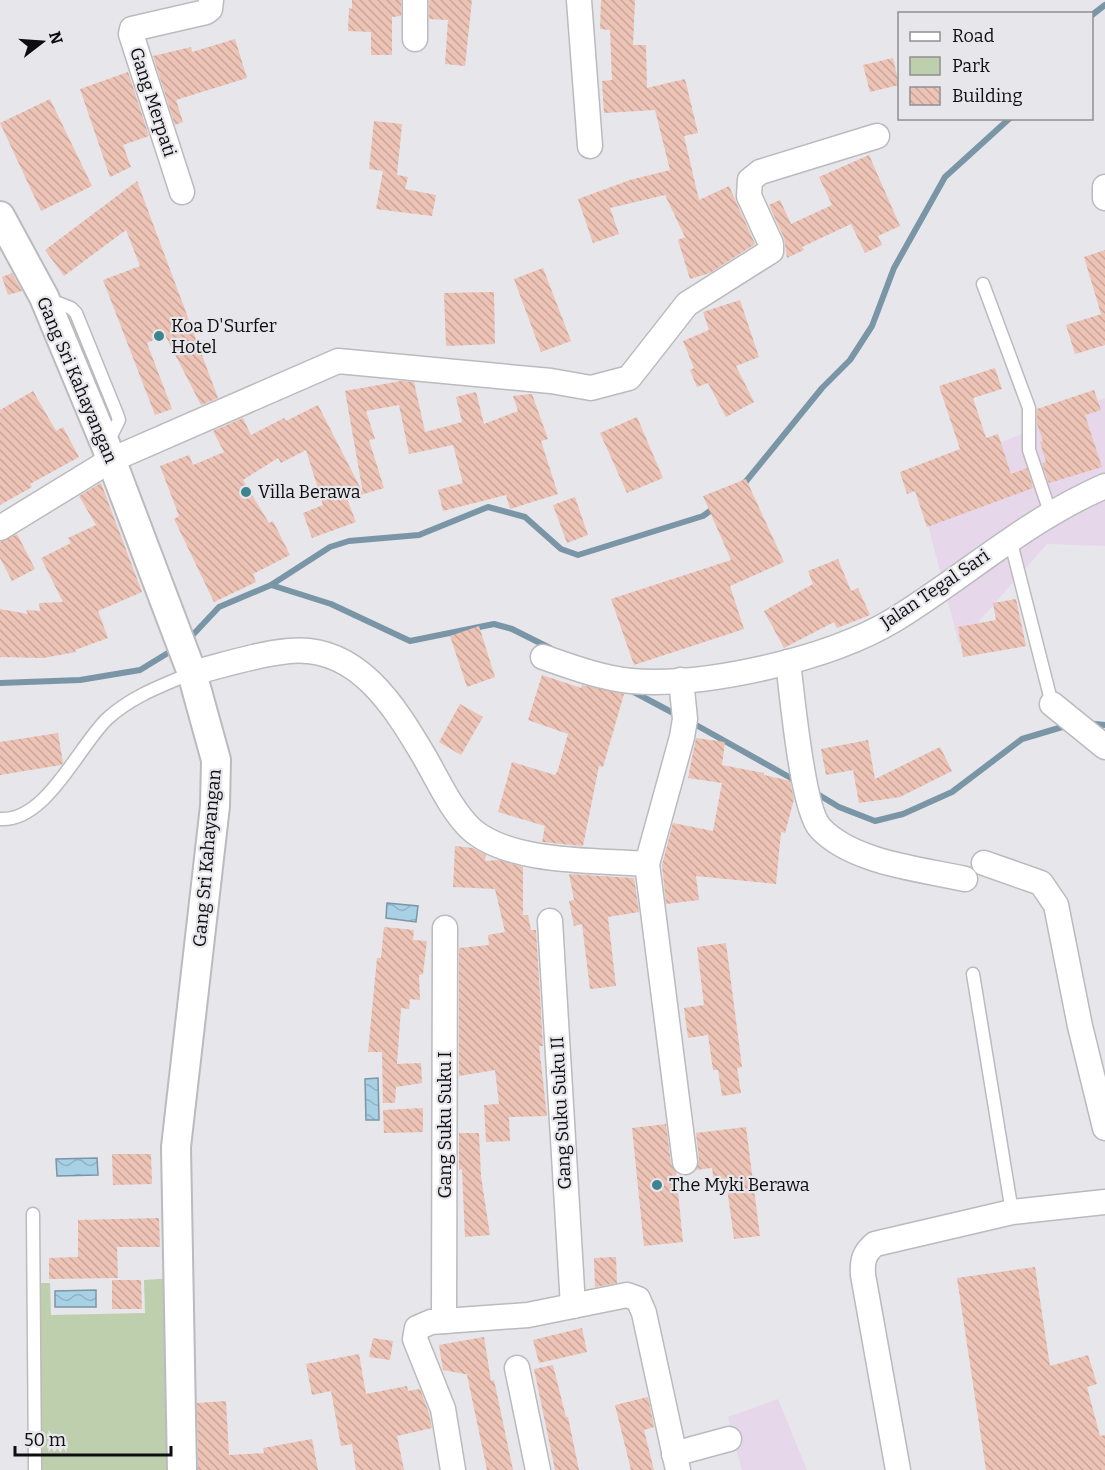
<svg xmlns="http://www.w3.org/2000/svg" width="1105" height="1470" viewBox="0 0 1105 1470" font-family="Bitter,serif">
  <defs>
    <pattern id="water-waves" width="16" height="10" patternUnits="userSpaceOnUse" patternTransform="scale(1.5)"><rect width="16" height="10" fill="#a9d1e6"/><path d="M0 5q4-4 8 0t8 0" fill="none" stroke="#90b2c4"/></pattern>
    <pattern id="building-back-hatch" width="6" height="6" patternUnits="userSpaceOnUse" patternTransform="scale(1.5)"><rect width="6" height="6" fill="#ecc3b5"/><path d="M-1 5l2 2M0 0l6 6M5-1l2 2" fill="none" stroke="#c9a69b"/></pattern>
  </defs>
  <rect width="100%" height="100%" fill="#e7e6eb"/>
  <g fill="#e6d7eb">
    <polygon points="1105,398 1105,546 1047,544 959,644 916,479"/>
    <polygon points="778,1399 807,1470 742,1470 728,1417"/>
  </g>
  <polygon fill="#becfae" points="173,1278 175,1470 42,1470 40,1283 50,1283 51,1315 145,1313 144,1280"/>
  <g fill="url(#water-waves)" stroke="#7a96a6" stroke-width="1.5">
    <polygon points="387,903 418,906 416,922 386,918"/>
    <polygon points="378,1078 379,1120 366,1120 365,1079"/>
    <polygon points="97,1158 98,1175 57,1176 56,1159"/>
    <polygon points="96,1290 96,1307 55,1307 55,1291"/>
  </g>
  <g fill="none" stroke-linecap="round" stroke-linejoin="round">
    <g stroke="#7a96a6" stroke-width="6">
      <polyline points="1092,15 1105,5"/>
      <polyline points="743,485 822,388 850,360 872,326 894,268 945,177 1010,118"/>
      <polyline points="271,585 330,547 349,541 419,535 488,507 525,517 561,549 578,555 703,516 714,508"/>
      <polyline points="187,641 219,607 271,585 331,604 410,641 494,624 512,629 550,648"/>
      <polyline points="0,683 80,680 140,670 176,648"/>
      <polyline points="630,690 677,715"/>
      <polyline points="689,721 798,782"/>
      <polyline points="1085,723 1105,725"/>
      <polyline points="814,792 839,807 875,821 903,814 952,792 1022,739 1069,725"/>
    </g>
  </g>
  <g fill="url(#building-back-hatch)">
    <polygon points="352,0 401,0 401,16 392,17 392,55 371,55 371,32 348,31 349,8 352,9"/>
    <polygon points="429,0 472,0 465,66 445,64 448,20 429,19"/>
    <polygon points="601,0 635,0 633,45 646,45 647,88 685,79 698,133 684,136 699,200 729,186 755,244 710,273 690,279 678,240 685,237 665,195 610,208 619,234 593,243 578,199 630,180 670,170 655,110 604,113 602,81 612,80 610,30 600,29"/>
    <polygon points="235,39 247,78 176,100 183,122 175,125 153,56 191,47 192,52"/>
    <polygon points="893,58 899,85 870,92 863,65"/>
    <polygon points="128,72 149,136 123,145 131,167 110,177 80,89"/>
    <polygon points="50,99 92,186 41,211 0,123"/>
    <polygon points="374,121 402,124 397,175 408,177 405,189 436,195 432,216 376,209 383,171 369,169"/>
    <polygon points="869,155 900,226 878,236 882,245 865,253 851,224 802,247 804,250 787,258 784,238 769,205 780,200 791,224 832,205 819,177"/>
    <polygon points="137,181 218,398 201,405 165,335 147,343 172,409 155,415 103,280 140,266 126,230 64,276 45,250"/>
    <polygon points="1105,250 1105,313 1101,314 1084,257"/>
    <polygon points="543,268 571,341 541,352 514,279"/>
    <polygon points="12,273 22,291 8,295 2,277"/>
    <polygon points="494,292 495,344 446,346 444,293"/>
    <polygon points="740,300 759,357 736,366 754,402 726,417 708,383 697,387 690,370 694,368 683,341 709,330 703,312"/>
    <polygon points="1105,313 1105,345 1075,354 1066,325"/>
    <polygon points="995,368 1002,389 973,398 986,438 998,434 1011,474 1027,468 1033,488 927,527 915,491 907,494 900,472 960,449 939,386"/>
    <polygon points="401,381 414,382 425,432 462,422 456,397 476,392 484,424 518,411 513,396 532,394 548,439 541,441 558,494 510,509 506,495 443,511 438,490 463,483 453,445 409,454 399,405 366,411 375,439 369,440 384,488 347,499 356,522 312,538 303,513 323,505 306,450 281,463 278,458 243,480 269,523 273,521 290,555 253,574 256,582 214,602 174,519 179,516 160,466 189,455 193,465 224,452 213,431 243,418 251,435 284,418 286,421 318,405 363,493 345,391"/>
    <polygon points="1094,390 1101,410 1085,415 1102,467 1049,483 1042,463 1046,462 1040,442 1043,441 1037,424 1037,409"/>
    <polygon points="33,391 56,431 63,427 79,457 30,484 32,487 0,505 0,410"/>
    <polygon points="637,417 663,478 627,493 600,433"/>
    <polygon points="746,479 784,562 730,586 744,629 634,665 611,599 731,560 703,496"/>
    <polygon points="101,483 142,592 98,611 108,638 75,650 76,652 43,658 0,657 0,609 28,614 26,610 40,611 39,603 63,602 41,558 71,543 68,538 96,525 79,496"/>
    <polygon points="575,497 588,535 567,543 553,505"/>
    <polygon points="17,534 35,569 12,581 0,558 0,542"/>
    <polygon points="838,559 851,591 858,588 870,615 837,628 834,622 784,648 764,611 813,584 808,571"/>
    <polygon points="1016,599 1026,646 963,657 958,627 996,620 993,603"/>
    <polygon points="479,626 495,677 467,687 450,636"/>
    <polygon points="542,675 581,688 582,685 624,694 603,767 599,766 583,846 542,842 545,826 498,812 512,762 555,775 558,770 568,734 528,720"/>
    <polygon points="460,704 483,717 461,755 439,742"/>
    <polygon points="58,733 63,763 61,765 0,775 0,742"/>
    <polygon points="696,738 725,742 722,765 764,773 764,775 790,781 794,799 785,833 781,832 776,884 696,876 699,900 666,904 662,865 673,823 713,831 722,783 688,778"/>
    <polygon points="868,740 875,779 940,747 952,771 900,797 859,803 853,770 826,775 821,749"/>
    <polygon points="455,846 473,848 486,855 485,861 499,860 523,867 523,915 528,915 531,930 536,930 543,1046 539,1046 547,1116 509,1117 510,1141 486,1142 484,1105 499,1104 495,1070 459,1076 459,948 489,945 488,935 505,932 495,889 453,887"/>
    <polygon points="569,874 634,878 639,912 608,917 616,986 590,989 582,924 574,926 569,901 574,900"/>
    <polygon points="384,927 414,930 413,940 427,941 423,974 419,975 420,1000 410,999 409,1009 401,1008 397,1064 421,1063 422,1083 396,1087 395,1103 383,1103 382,1052 368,1052 377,958 381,958"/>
    <polygon points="726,943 742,1067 737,1068 741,1093 722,1096 718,1070 713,1070 708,1035 688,1038 684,1008 704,1005 697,947"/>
    <polygon points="423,1108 423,1132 384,1133 383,1110"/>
    <polygon points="666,1124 671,1164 676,1172 683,1242 644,1246 632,1128"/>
    <polygon points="746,1127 760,1236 734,1239 727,1188 715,1190 712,1168 696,1170 699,1160 696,1133"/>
    <polygon points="459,1133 479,1133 481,1176 490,1235 465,1237 462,1169 459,1170"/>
    <polygon points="112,1154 151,1154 152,1184 113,1185"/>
    <polygon points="159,1218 160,1247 117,1247 118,1278 49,1279 49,1258 78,1257 78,1220"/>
    <polygon points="616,1257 617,1283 595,1287 594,1258"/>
    <polygon points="1035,1267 1050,1366 1088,1355 1097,1384 1087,1387 1100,1436 1105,1435 1105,1470 986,1470 957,1278"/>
    <polygon points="112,1280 141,1280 142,1309 112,1309"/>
    <polygon points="582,1328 587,1352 539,1363 533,1340"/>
    <polygon points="484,1337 491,1381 494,1380 513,1470 487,1470 467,1375 470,1375 443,1370 439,1345"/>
    <polygon points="373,1338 393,1341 390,1360 369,1357"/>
    <polygon points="359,1354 366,1394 407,1386 408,1391 420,1389 429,1413 432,1428 397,1436 404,1470 356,1470 352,1444 341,1446 331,1391 312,1395 306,1364"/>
    <polygon points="553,1365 566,1417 568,1417 579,1470 555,1470 534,1369"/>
    <polygon points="648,1397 654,1427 644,1430 654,1470 631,1470 615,1405"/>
    <polygon points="226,1401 229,1455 264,1453 263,1448 312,1439 318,1470 198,1470 197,1403"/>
  </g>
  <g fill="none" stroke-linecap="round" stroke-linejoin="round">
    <defs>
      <g id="service">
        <polyline points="983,284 1029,408 1029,450 1050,512"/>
        <polyline points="48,299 71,308 76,313 117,414 119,420 108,442"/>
        <polyline points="1010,539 1052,704"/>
        <path d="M0,819C46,822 78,747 107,719C130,697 163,685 192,673"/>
        <polyline points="973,974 1012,1212"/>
        <polyline points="33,1214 35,1470"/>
      </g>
      <g id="minor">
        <polyline points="415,0 415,39"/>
        <polyline points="579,0 590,146"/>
        <polyline points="1105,187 1105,198"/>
        <polyline points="182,192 131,34 132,29 206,12 210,9 211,0"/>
        <polyline points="0,528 111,460 338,361 551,381 591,388 629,378 687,304 771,251 771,244 749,196 750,180 760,172 877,136"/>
        <path d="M543,657C572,667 601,678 631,681C707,687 829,659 894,620C967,575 1025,521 1105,486"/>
        <path d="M788,662C792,693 802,808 820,828C853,863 921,869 965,879"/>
        <path d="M192,673C224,665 257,654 289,651C357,644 395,707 424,756C438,780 451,810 471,829C510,864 596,860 647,864"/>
        <polyline points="681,680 685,719 682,737 647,864 685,1162"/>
        <polyline points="1052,704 1105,747"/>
        <polyline points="984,863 1041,883 1056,905 1080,1026 1105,1128"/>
        <polyline points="550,921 573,1306"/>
        <polyline points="444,1321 445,928"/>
        <polyline points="517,1368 538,1470"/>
        <polyline points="674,1454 729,1439"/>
        <polyline points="453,1470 443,1409 415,1339 417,1328 431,1322 528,1315 627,1295 638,1299 644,1313 678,1470"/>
        <path d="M898,1470L863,1275C862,1261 864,1253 875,1244L1012,1212L1105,1202"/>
      </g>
      <polyline id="tertiary" points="0,216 44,297 106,446 192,673 216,760 215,806 176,1147 182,1470"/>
    </defs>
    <use href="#service" stroke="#bababf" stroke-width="15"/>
    <use href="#minor" stroke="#bababf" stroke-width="27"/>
    <use href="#tertiary" stroke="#bababf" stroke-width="32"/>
    <use href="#service" stroke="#fff" stroke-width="12"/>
    <use href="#minor" stroke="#fff" stroke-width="24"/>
    <use href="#tertiary" stroke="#fff" stroke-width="28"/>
  </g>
  <g fill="#3e8490" stroke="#e7e6eb" stroke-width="2">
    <circle cx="159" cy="336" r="6"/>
    <circle cx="246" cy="492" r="6"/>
    <circle cx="657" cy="1185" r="6"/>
  </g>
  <g text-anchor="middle" stroke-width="4.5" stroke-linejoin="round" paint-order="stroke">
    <g font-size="18" fill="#0e0e10" stroke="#e7e6eb">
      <text transform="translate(153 102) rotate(72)" y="6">Gang Merpati</text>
      <text transform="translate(77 380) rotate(67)" y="6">Gang Sri Kahayangan</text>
      <text transform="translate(935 589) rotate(-34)" y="6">Jalan Tegal Sari</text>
      <text transform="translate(207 858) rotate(-85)" y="6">Gang Sri Kahayangan</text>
      <text transform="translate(561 1113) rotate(-93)" y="6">Gang Suku Suku II</text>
      <text transform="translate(445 1125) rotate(-90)" y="6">Gang Suku Suku I</text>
    </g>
    <g font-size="18" fill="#0e0e10" stroke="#e7e6eb" text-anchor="start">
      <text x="171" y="332">Koa D'Surfer<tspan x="171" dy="21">Hotel</tspan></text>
      <text x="258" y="498">Villa Berawa</text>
      <text x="669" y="1191">The Myki Berawa</text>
    </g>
  </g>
  <rect x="898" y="12" width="195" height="108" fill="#e7e6eb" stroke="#909093" stroke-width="1.5"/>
  <rect x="910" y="32" width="30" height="9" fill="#ffffff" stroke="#909093" stroke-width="1.5"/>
  <text x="952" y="42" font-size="18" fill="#0e0e10">Road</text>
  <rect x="910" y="57" width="30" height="18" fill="#becfae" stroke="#909093" stroke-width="1.5"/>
  <text x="952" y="72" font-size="18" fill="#0e0e10">Park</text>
  <rect x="910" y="87" width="30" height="18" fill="url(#building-back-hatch)" stroke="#909093" stroke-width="1.5"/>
  <text x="952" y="102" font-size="18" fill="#0e0e10">Building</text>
  <g transform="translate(42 42) rotate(73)" stroke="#e7e6eb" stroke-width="4.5" paint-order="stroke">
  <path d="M0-4.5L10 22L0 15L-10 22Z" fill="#0e0e10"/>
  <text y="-9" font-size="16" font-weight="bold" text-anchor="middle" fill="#0e0e10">N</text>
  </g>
  <path d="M15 1446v9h156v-9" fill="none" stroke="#0e0e10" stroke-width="3"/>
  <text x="24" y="1446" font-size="18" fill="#0e0e10" stroke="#e7e6eb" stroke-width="4.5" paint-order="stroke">50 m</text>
</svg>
